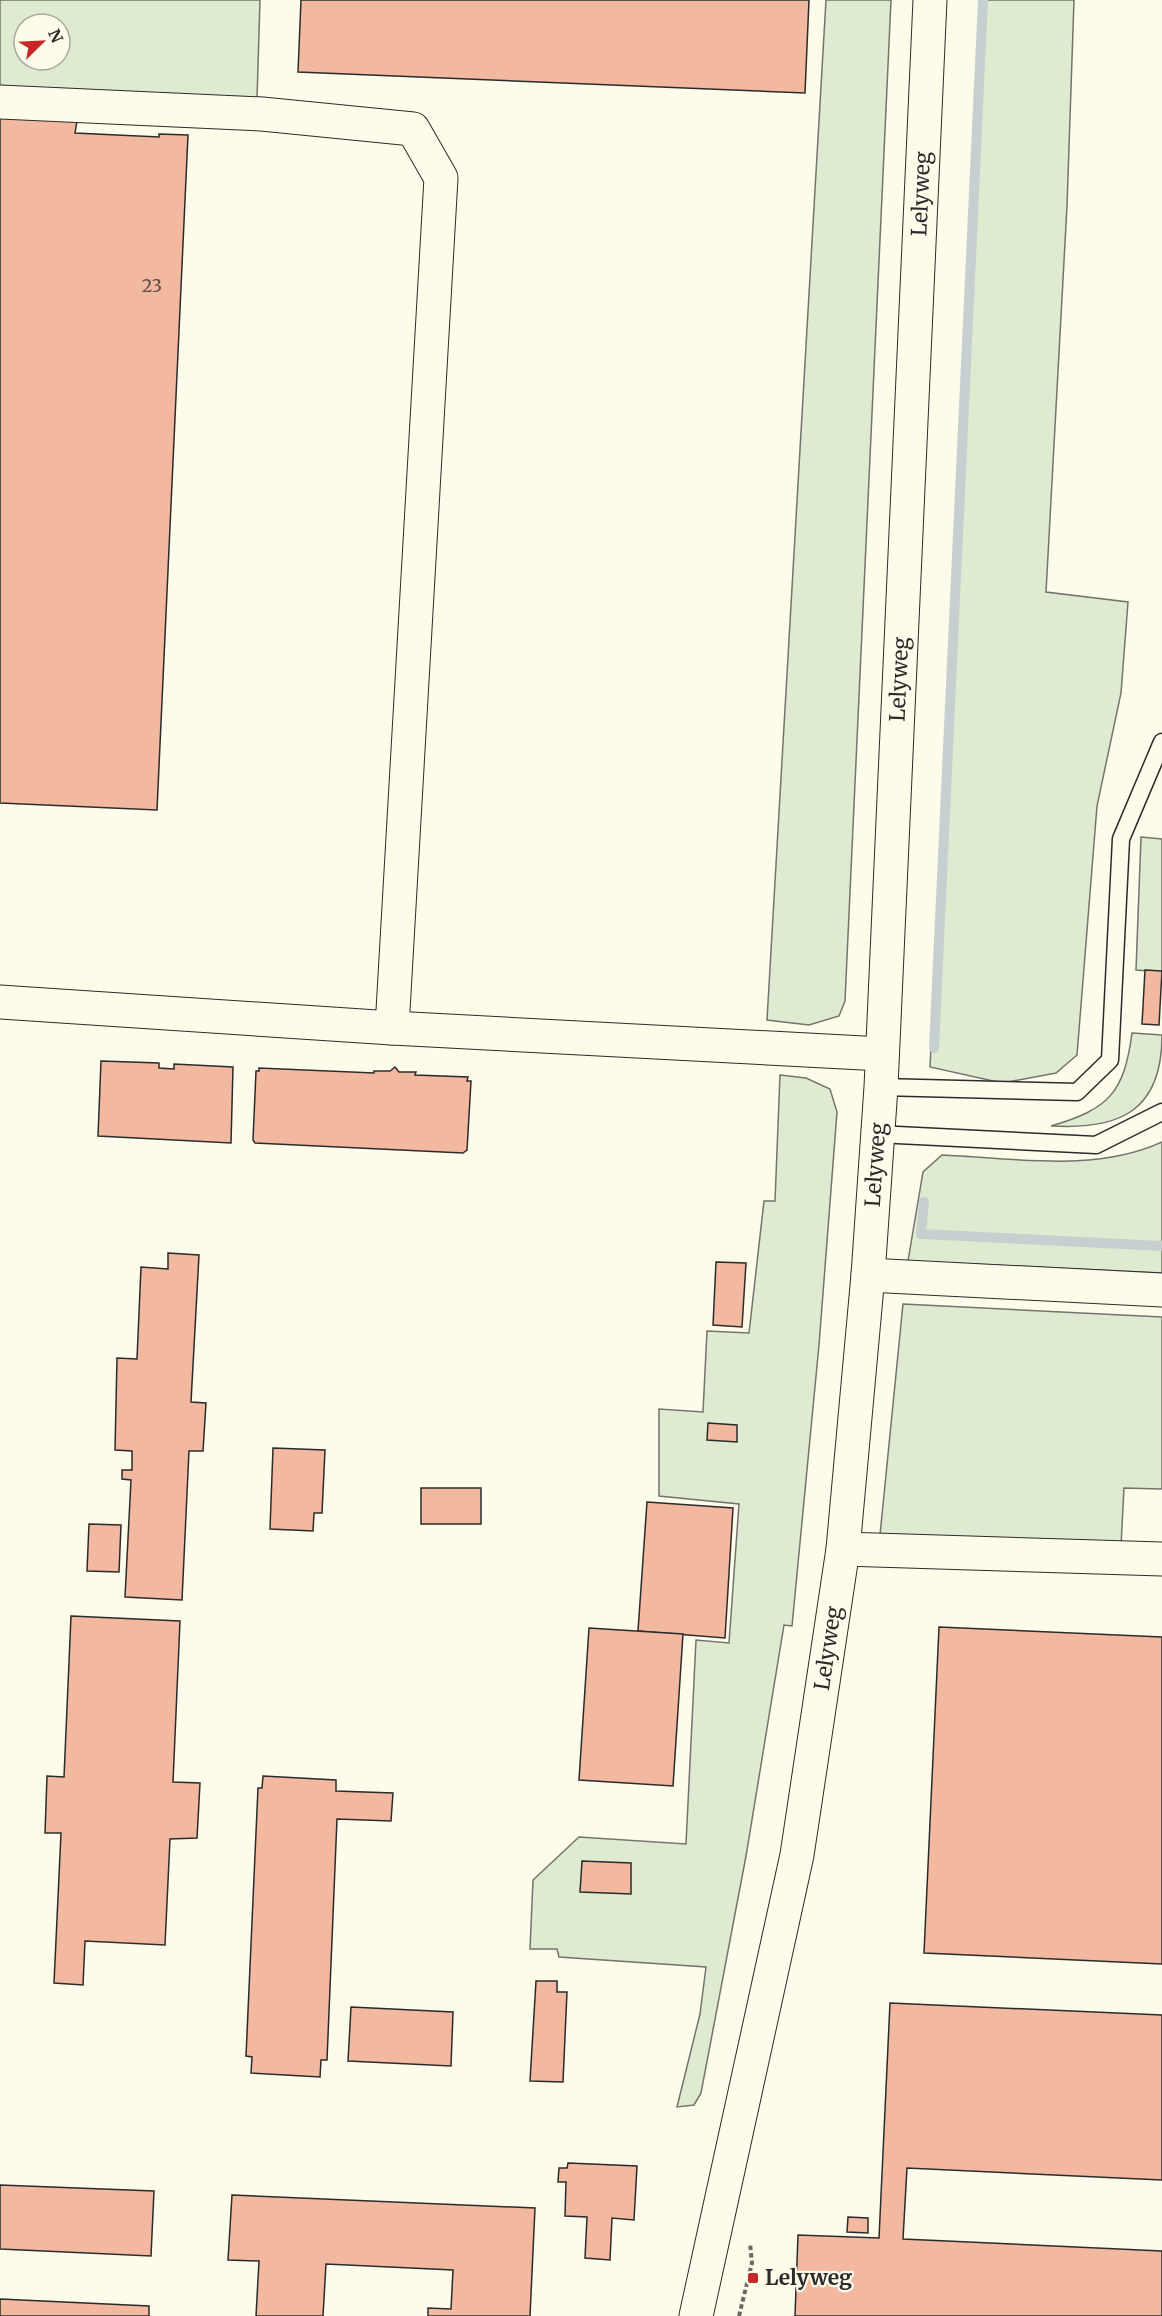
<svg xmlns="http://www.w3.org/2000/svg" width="1162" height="2316" viewBox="0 0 1162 2316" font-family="Merriweather,serif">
  <rect width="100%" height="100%" fill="#fdfbea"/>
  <g fill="#deebd1" stroke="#74746e" stroke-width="1.5" fill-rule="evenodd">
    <path d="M0,0H260L257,99L0,87ZM24,24H60V60H24Z"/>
    <polygon points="826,0 891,0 845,1001 839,1016 809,1025 767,1020"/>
    <polygon points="983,0 1074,0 1067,206 1046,592 1128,602 1121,693 1097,806 1077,1055 1056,1073 1002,1083 930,1067"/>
    <polygon points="1141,837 1162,839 1162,972 1136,970"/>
    <path d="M1132,1033L1162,1035C1162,1111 1120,1130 1051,1126C1109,1109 1124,1093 1132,1033Z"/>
    <polygon points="780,1075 806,1078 830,1089 837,1112 819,1345 792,1626 784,1625 746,1856 701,2093 694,2105 677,2107 700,2014 706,1967 559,1957 557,1949 530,1949 533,1880 579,1837 686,1844 696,1640 729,1643 739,1504 659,1496 659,1409 703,1412 707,1331 749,1333 764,1201 775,1201"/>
    <path d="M1162,1142V1273L908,1261L923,1172L942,1155C1014,1158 1095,1173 1162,1142Z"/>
    <polygon points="903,1304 1162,1317 1162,1489 1124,1488 1121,1546 880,1535"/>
  </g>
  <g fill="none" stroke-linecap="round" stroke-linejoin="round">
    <g stroke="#c7d0d0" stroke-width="10">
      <polyline points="934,1048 983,0"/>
      <polyline points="924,1202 921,1234 1162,1246"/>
    </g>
  </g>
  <g fill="#f2b8a0" stroke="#2b2b2b" stroke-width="1.5">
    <polygon points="301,0 809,0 805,93 298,72"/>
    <polygon points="0,117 77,121 75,133 159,137 159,134 188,135 157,810 0,803"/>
    <polygon points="1145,970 1162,971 1159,1025 1142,1024"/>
    <polygon points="101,1061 159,1063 159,1068 174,1069 174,1064 233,1067 231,1143 98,1136"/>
    <polygon points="395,1067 399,1072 416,1072 415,1075 468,1077 467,1081 471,1081 467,1150 463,1153 255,1143 253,1140 256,1071 259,1071 259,1068 374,1073 374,1071 390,1071"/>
    <polygon points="168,1253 199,1255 191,1402 206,1403 203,1451 189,1451 182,1600 125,1597 131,1480 122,1479 122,1470 132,1470 132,1451 115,1450 117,1358 137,1359 141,1267 168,1269"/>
    <polygon points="716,1262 746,1263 742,1327 713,1325"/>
    <polygon points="708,1423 737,1425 737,1442 707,1440"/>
    <polygon points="273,1448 325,1450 322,1513 314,1513 313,1531 270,1529"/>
    <rect x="421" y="1488" width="60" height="36"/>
    <polygon points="647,1502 733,1508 725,1638 638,1631"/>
    <polygon points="89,1524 121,1525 119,1572 87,1571"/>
    <polygon points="71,1616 180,1621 173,1782 200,1783 197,1838 170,1839 165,1945 85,1941 83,1985 54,1983 61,1833 45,1833 47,1776 64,1777"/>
    <polygon points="939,1627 1162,1637 1162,1964 924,1953"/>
    <polygon points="589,1628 683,1634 673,1786 579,1780"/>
    <polygon points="263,1776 336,1780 336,1791 393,1793 391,1821 337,1819 327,2060 321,2060 320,2077 251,2073 252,2057 246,2056 258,1788 262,1788"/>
    <polygon points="582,1861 631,1863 631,1894 580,1892"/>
    <polygon points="536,1981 557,1981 557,1992 567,1992 563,2082 530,2081"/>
    <polygon points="890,2003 1162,2015 1162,2180 907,2168 903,2239 1162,2251 1162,2316 795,2316 798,2235 879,2238"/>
    <polygon points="351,2007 453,2012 451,2066 348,2061"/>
    <polygon points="568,2163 637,2166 634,2220 612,2218 610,2260 585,2258 587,2217 565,2216 566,2182 558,2182 559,2168 567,2168"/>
    <polygon points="0,2185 154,2191 151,2256 0,2249"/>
    <polygon points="232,2195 535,2208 530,2316 428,2316 428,2308 451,2309 453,2270 326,2264 323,2316 256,2316 259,2261 228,2260"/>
    <polygon points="848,2217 868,2218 868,2233 847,2232"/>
    <polygon points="0,2299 149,2306 149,2316 0,2316"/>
  </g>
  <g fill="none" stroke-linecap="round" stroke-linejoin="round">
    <defs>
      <g id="lane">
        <polyline points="881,1087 1077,1092 1110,1060 1121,839 1162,742"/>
        <polyline points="877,1134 1096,1145 1162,1112"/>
      </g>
      <g id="street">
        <polyline points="0,102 262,114 413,129 441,178 392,1028"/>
        <polyline points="0,1002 392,1028 882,1054"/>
        <polyline points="868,1275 1162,1290"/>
        <polyline points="843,1549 1162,1559"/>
      </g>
      <g id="secondary">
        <path id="s1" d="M696,2316L797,1855L843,1549L868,1275L881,1087L930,0"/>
      </g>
    </defs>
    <use href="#lane" stroke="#2b2b2b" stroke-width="19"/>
    <use href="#street" stroke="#2b2b2b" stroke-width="35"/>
    <use href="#secondary" stroke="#2b2b2b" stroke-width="35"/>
    <polyline stroke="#6a6964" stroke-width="4" stroke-dasharray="4.5 3" stroke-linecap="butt" points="739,2316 752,2263 750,2243"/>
    <use href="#lane" stroke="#fdfbea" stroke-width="16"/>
    <use href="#street" stroke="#fdfbea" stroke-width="33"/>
    <use href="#secondary" stroke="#fdfbea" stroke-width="33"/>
  </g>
  <rect fill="#c62828" stroke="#fdfbea" stroke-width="2" x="747" y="2272" width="12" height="12" rx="3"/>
  <g text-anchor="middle" stroke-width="4.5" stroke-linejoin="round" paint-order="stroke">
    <g font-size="18" fill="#5d4e48">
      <text x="152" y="292">23</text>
    </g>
    <g font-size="21" fill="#2b2b2b" stroke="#fdfbea">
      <text dy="7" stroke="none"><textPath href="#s1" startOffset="2139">Lelyweg</textPath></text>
      <text dy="7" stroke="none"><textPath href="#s1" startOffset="1653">Lelyweg</textPath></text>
      <text dy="7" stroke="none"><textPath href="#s1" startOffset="1167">Lelyweg</textPath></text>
      <text dy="7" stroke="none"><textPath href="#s1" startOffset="681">Lelyweg</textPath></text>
    </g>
    <g font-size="21" font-weight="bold" fill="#2b2b2b" stroke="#fdfbea" text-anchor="start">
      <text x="765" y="2285">Lelyweg</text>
    </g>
  </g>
  <g transform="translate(42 42) rotate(66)"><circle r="28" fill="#fdfbea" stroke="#a9a89e" stroke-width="1.5"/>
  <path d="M0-4.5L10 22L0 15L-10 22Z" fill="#c62828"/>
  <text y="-9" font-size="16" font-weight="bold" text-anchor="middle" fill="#2b2b2b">N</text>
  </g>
</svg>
